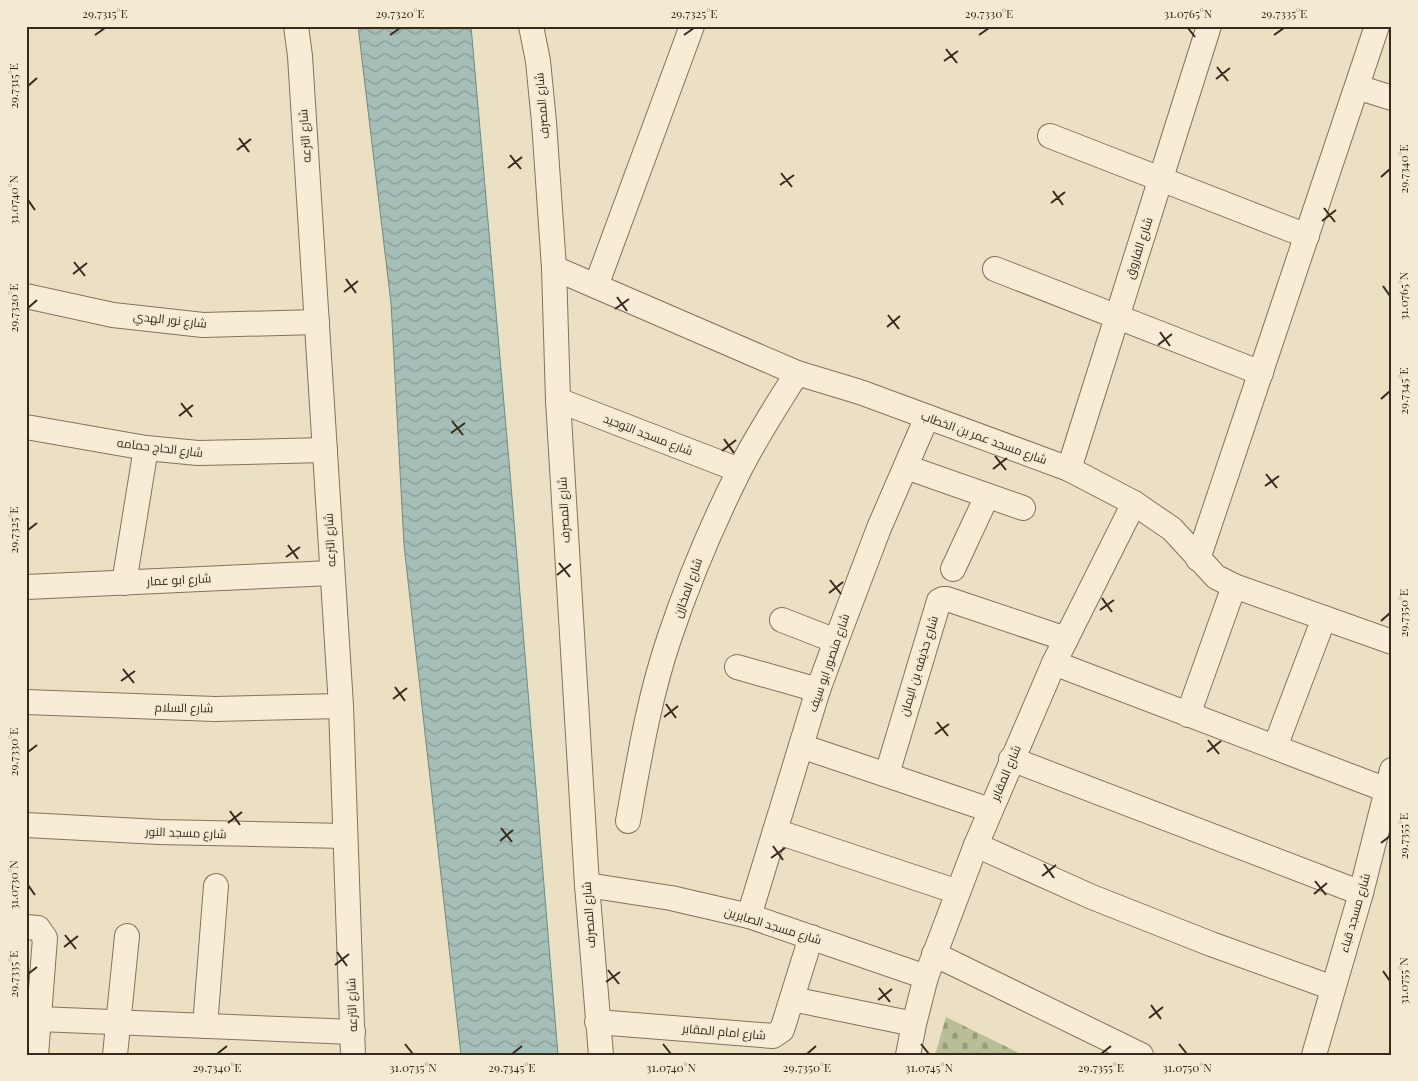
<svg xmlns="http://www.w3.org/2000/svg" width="1418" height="1081" viewBox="0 0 1418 1081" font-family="'Playfair Display',Cairo,serif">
  <defs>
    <pattern id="cemetery-stones" width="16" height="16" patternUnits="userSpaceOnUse" patternTransform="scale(1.25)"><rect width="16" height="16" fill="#b9be97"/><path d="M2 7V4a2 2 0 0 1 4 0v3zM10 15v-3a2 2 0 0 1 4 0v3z" fill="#979b7b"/></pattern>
    <pattern id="water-waves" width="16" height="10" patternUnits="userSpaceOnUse" patternTransform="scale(1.25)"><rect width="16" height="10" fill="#a5beb7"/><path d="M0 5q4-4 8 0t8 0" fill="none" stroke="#879b94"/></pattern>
  </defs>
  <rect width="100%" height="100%" fill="#ebe0c3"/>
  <polygon fill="url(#cemetery-stones)" points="946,1017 1023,1055 935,1055"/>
  <polygon fill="url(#water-waves)" stroke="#6d8c84" points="358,26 471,26 510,473 558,1055 461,1055 404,545 391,303"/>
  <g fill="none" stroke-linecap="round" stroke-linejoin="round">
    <defs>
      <g id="street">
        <polyline points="296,26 300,56 341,706 353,1055"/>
        <polyline points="531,26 538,61 544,122 554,268 558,400 587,885 601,1055"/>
        <polyline points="1357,87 1392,98"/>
        <polyline points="1050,136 1307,236"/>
        <polyline points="554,268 797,373 860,392 1069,469 1134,503 1172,529 1216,577 1234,586 1392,642"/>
        <polyline points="995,269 1261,373"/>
        <polyline points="596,286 692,26"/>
        <polyline points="26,296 113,315 203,325 317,322"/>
        <polyline points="558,400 739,470"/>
        <polyline points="26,427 146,448 198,453 325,450"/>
        <polyline points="906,467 1023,508"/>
        <polyline points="1069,469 1209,26"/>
        <polyline points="1198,559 1377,26"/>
        <polyline points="953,569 987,496"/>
        <polyline points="124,583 146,448"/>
        <polyline points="26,587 332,573"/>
        <polyline points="782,620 836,641"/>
        <polyline points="1054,663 1392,792"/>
        <polyline points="737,667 818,690"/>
        <polyline points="26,702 215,709 341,706"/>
        <polyline points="1188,715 1234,586"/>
        <polyline points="801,746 990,810"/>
        <polyline points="1275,747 1324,618"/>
        <polyline points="1011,759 1361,893"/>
        <polyline points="887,774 939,601 943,599 947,599 1066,639"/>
        <path d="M628,821C639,760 649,698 669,639C688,582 712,525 739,471C756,437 777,405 797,373"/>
        <polyline points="26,825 159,832 345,836"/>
        <polyline points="775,831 958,892"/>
        <polyline points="976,845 1092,897 1211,944 1333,988"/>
        <polyline points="587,885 671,898 749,916 926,977"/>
        <polyline points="749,916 818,690 836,641 879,528 927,417"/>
        <polyline points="26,927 38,928 45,938 36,1055"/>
        <polyline points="934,954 1141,1055"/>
        <polyline points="792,999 914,1024"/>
        <polyline points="39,1019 353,1032"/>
        <polyline points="597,1022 773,1036 782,1030 811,937"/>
        <polyline points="205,1026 216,886"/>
        <polyline points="115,1055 127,936"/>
        <polyline points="908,1055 914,1024 926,977 976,845 1054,663 1134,503"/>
        <polyline points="1314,1055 1361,893 1392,770"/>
      </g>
    </defs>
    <use href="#street" stroke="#84725b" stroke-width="26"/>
    <use href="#street" stroke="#f7edd6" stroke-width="24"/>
  </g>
  <path fill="none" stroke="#352a1e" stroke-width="2" d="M1188,28L1195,37M95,35L105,28M390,35L400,28M684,35L694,28M979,35L989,28M1274,35L1284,28M946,49L957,63M944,61L958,51M1217,67L1228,81M1216,79L1230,68M28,86L37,78M239,138L249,152M237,150L251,139M510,155L521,169M508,168L522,157M781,173L792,187M1381,177L1390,169M780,185L794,175M1053,191L1063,205M28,200L35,210M1051,203L1065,192M1324,208L1335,222M1322,221L1336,210M74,262L85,276M73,274L87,263M346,279L356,293M1383,286L1390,296M344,292L358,281M617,297L627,311M28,308L37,300M615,309L629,299M888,315L899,329M887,327L900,316M1160,332L1170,346M1158,345L1172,334M1381,399L1390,391M181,403L192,417M179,416L193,405M452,421L463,435M451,433L465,423M724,439L734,453M722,451L736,440M995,456L1006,470M993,469L1007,458M1266,474L1277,488M1265,486L1279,476M28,530L37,523M288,545L298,559M286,557L300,547M559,563L570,577M557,575L571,564M830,580L841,594M829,593L843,582M1102,598L1112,612M1100,610L1114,600M1381,621L1390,613M123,669L134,683M121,681L135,671M395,687L405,701M393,699L407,688M666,704L676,718M664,717L678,706M937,722L948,736M935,734L949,724M1208,740L1219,754M28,752L37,745M1207,752L1221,741M230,811L240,825M228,823L242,812M501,828L512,842M500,841L513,830M1381,843L1390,836M773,846L783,860M771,858L785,848M1044,864L1054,878M1042,876L1056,865M1315,881L1326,895M28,885L35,895M1314,894L1327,883M65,935L76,949M64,947L78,936M337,952L347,966M335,965L349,954M608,970L619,984M1383,971L1390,981M28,974L37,967M606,982L620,972M879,988L890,1002M878,1000L892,989M1151,1005L1161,1019M1149,1018L1163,1007M405,1044L413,1054M663,1044L671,1054M921,1044L929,1054M1179,1044L1187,1054M217,1054L227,1046M512,1054L522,1046M807,1054L816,1046M1101,1054L1111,1046"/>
  <g text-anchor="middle" stroke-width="4" stroke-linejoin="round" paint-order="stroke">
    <g font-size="12" fill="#352a1e" stroke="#f3ead2">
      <text transform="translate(542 106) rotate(-95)" y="4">شارع المصرف</text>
      <text transform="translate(305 136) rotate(-94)" y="4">شارع الترعه</text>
      <text transform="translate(1139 248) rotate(-72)" y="4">شارع الفاروق</text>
      <text transform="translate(170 320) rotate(6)" y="4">شارع نور الهدي</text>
      <text transform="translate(648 435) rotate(21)" y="4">شارع مسجد التوحيد</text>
      <text transform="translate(984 438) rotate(20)" y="4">شارع مسجد عمر بن الخطاب</text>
      <text transform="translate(160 448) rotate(7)" y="4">شارع الحاج حمامه</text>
      <text transform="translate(564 510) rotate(-93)" y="4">شارع المصرف</text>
      <text transform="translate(330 540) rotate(-93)" y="4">شارع الترعه</text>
      <text transform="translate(179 580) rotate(-3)" y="4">شارع ابو عمار</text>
      <text transform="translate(688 588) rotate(-70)" y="4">شارع المخازن</text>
      <text transform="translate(829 663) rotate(-71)" y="4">شارع منصور ابو سيف</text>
      <text transform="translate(919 666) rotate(-73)" y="4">شارع حذيفه بن اليمان</text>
      <text transform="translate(184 708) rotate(1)" y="4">شارع السلام</text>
      <text transform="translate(1006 773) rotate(-67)" y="4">شارع المقابر</text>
      <text transform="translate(186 833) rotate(2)" y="4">شارع مسجد النور</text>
      <text transform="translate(1355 913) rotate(-74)" y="4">شارع مسجد قباء</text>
      <text transform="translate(589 915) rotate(-94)" y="4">شارع المصرف</text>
      <text transform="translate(773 926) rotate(17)" y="4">شارع مسجد الصابرين</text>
      <text transform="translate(352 1005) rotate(-92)" y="4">شارع الترعه</text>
      <text transform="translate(724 1032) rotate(5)" y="4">شارع امام المقابر</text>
    </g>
  </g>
  <rect width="1418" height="1081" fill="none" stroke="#f3ead2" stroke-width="55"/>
  <rect x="28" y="28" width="1362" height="1026" fill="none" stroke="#352a1e" stroke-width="2"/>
  <g font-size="12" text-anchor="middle" fill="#352a1e">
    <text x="105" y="18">29.7315°E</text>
    <text x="400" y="18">29.7320°E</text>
    <text x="694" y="18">29.7325°E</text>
    <text x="989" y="18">29.7330°E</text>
    <text x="1188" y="18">31.0765°N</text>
    <text x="1284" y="18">29.7335°E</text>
    <text transform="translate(14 86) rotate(-90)" y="4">29.7315°E</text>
    <text transform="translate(1404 169) rotate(-90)" y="4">29.7340°E</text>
    <text transform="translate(14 200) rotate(-90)" y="4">31.0740°N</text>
    <text transform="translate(1404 296) rotate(-90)" y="4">31.0765°N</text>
    <text transform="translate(14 308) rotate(-90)" y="4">29.7320°E</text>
    <text transform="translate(1404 391) rotate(-90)" y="4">29.7345°E</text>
    <text transform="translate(14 530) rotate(-90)" y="4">29.7325°E</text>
    <text transform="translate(1404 613) rotate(-90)" y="4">29.7350°E</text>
    <text transform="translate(14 752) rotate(-90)" y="4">29.7330°E</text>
    <text transform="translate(1404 836) rotate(-90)" y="4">29.7355°E</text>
    <text transform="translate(14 885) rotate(-90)" y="4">31.0730°N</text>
    <text transform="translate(14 974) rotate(-90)" y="4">29.7335°E</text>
    <text transform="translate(1404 981) rotate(-90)" y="4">31.0755°N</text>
    <text x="217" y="1072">29.7340°E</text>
    <text x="413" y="1072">31.0735°N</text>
    <text x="512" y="1072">29.7345°E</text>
    <text x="671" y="1072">31.0740°N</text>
    <text x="807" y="1072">29.7350°E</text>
    <text x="929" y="1072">31.0745°N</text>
    <text x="1101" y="1072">29.7355°E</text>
    <text x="1187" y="1072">31.0750°N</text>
  </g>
</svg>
